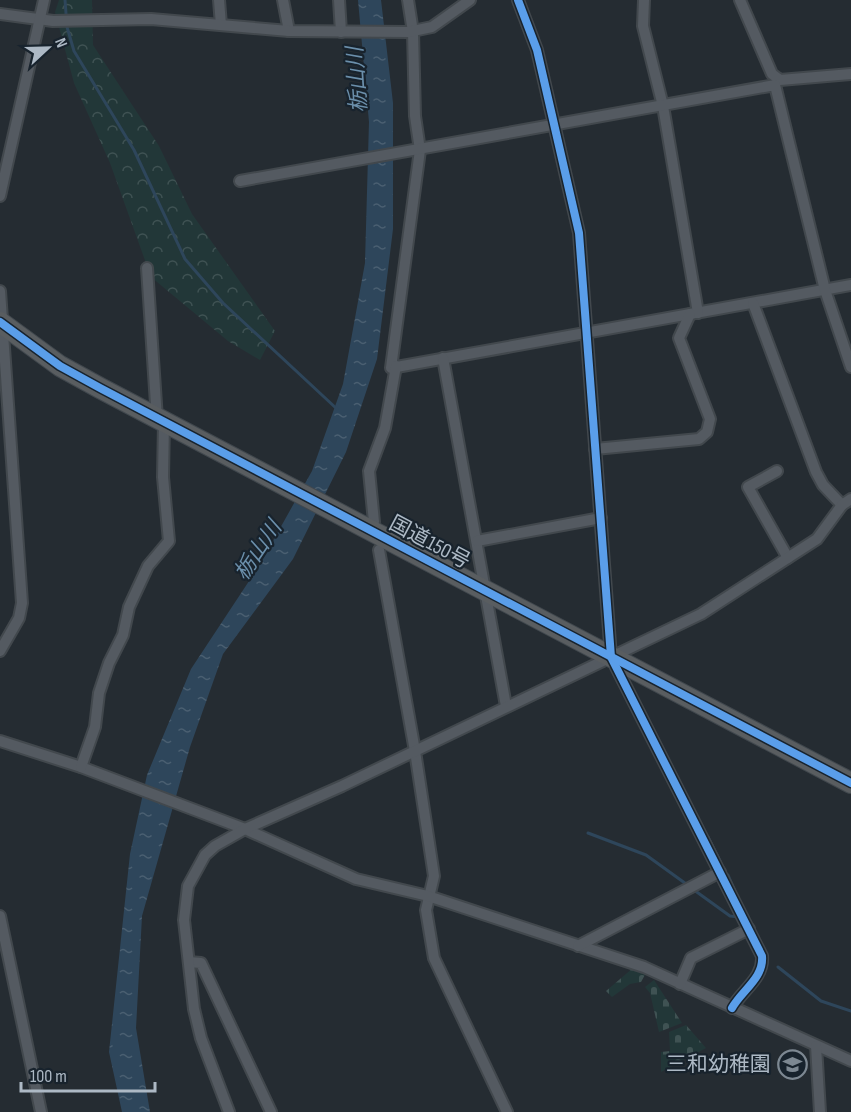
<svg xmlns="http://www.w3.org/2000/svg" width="851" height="1112" viewBox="0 0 851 1112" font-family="'Sofia Sans Condensed','Noto Sans JP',sans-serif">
  <defs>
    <pattern id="forest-crowns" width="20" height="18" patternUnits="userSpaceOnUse" patternTransform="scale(1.5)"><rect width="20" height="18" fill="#223738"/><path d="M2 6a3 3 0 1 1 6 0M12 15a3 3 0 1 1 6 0" fill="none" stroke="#3f5253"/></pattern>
    <pattern id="cemetery-stones" width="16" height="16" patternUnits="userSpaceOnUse" patternTransform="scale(1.5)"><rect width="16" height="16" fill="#223738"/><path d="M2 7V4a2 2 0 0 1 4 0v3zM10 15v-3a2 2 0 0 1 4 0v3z" fill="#3f5253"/></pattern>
    <pattern id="water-ripples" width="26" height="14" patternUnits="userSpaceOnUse" patternTransform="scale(1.5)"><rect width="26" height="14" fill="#2e465b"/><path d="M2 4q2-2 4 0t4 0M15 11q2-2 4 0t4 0" fill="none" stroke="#4a5f71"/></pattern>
  </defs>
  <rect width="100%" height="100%" fill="#252c32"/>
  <polygon fill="url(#forest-crowns)" points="59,0 92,0 93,45 159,146 192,214 275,331 260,360 228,341 151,277 110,163 74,83 55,12"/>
  <g fill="url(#cemetery-stones)">
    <polygon points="633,968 646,973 641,982 630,984 612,997 606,991"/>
    <polygon points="654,980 682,1023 659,1032 650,993 645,987"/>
    <polygon points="686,1025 706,1048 661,1072 661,1052 670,1051 669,1032"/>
  </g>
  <polygon fill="url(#water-ripples)" points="358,0 381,0 393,103 393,229 377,359 346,452 293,559 223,654 190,747 142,916 136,1028 150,1112 122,1112 109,1052 130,854 147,775 191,669 259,566 312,471 343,384 365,263 369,122"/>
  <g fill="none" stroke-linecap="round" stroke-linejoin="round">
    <g stroke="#2e465b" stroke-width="3">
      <polyline points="65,0 67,27 74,51 134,150 185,259 223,303 337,409"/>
      <polyline points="588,833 646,855 689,886"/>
      <polyline points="708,837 720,861"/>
      <polyline points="728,875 735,891"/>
      <polyline points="694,890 730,916 739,917"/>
      <polyline points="778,967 821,1001 851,1011"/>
    </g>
    <defs>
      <g id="street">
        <polyline points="219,0 221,25"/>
        <polyline points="283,0 289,31"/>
        <polyline points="339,0 341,32"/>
        <polyline points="408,0 413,32 415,116 420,150 391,368 851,285"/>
        <path d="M518,0L537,50L579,233L611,657L762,956C764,978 742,990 732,1008"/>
        <polyline points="644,0 643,26 663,106 698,313"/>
        <polyline points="740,0 772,74 780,80 851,74"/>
        <polyline points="0,14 53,21 151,19 289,31 408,32 432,27 470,0"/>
        <polyline points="240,181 775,85 825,290 851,367"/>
        <polyline points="0,196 44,0"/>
        <polyline points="147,268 157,419"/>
        <polyline points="0,291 22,603 19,618 0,651"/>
        <polyline points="753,303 816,472 823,485 842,505"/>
        <polyline points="443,358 506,706"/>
        <polyline points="595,449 699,439 707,432 710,419 679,338 690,314"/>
        <polyline points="777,471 748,487 788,558"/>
        <polyline points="374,522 369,471 385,428 396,366"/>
        <polyline points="477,541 601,518"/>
        <polyline points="379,550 415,751 434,876 426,910 434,958 507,1112"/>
        <polyline points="0,741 81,767 245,829 356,879 428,896 644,967 851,1061"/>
        <polyline points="81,767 95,727 99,693 109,663 123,635 129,607 148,566 169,541 163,477 164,422"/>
        <polyline points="0,916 41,1112"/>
        <polyline points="578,946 720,872"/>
        <polyline points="189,962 201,963 271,1112"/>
        <polyline points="680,984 691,958 749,929"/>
        <polyline points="816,1046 820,1112"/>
        <polyline points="229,1112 201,1038 194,1009 184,920 188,886 205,855 215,846 245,829 342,786 701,614 817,539 842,505 851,499"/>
      </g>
      <polyline id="highway" points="0,322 60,366 100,388 851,783"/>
    </defs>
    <use href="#street" stroke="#42484d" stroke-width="14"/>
    <use href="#highway" stroke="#41484e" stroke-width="22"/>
    <use href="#street" stroke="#545a61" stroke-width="10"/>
    <use href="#highway" stroke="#595d60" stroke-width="20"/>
    <defs>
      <g id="cycleway">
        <path d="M518,0L537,50L579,233L611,657L762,956C764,978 742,990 732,1008"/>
        <polyline points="0,322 60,366 100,388 851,783"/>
      </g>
    </defs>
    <use href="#cycleway" stroke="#18232d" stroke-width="11"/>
    <use href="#cycleway" stroke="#5a9eea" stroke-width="8"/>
  </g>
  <defs>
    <symbol id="school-ring" viewBox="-11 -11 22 22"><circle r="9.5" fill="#18232d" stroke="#7d8892" stroke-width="1.5"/><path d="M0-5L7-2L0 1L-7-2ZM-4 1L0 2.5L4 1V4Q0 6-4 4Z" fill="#7d8892"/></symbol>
  </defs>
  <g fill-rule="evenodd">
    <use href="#school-ring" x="776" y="1048" width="33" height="33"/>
  </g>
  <g text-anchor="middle" stroke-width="4.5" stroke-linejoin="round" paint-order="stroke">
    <g font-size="21" fill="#adb9c5" stroke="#18232d">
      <text transform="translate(430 542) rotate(28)" y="7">国道150号</text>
    </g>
    <g font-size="21" fill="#adb9c5" stroke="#18232d" text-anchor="end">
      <text x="771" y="1071">三和幼稚園</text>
    </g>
    <g font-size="22" font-style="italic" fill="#6b8fab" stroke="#18232d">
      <text transform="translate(356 80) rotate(-94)" y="8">栃山川</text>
      <text transform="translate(257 550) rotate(-56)" y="8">栃山川</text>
    </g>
  </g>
  <g transform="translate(48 48) rotate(68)" stroke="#18232d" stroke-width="4.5" paint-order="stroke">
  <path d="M0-4.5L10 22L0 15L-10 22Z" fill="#adb9c5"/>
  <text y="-9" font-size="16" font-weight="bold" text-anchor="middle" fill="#adb9c5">N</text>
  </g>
  <path d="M21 1082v9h134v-9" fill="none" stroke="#adb9c5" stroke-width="3"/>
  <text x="30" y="1082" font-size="18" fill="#adb9c5" stroke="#18232d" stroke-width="4.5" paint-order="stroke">100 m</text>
</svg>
